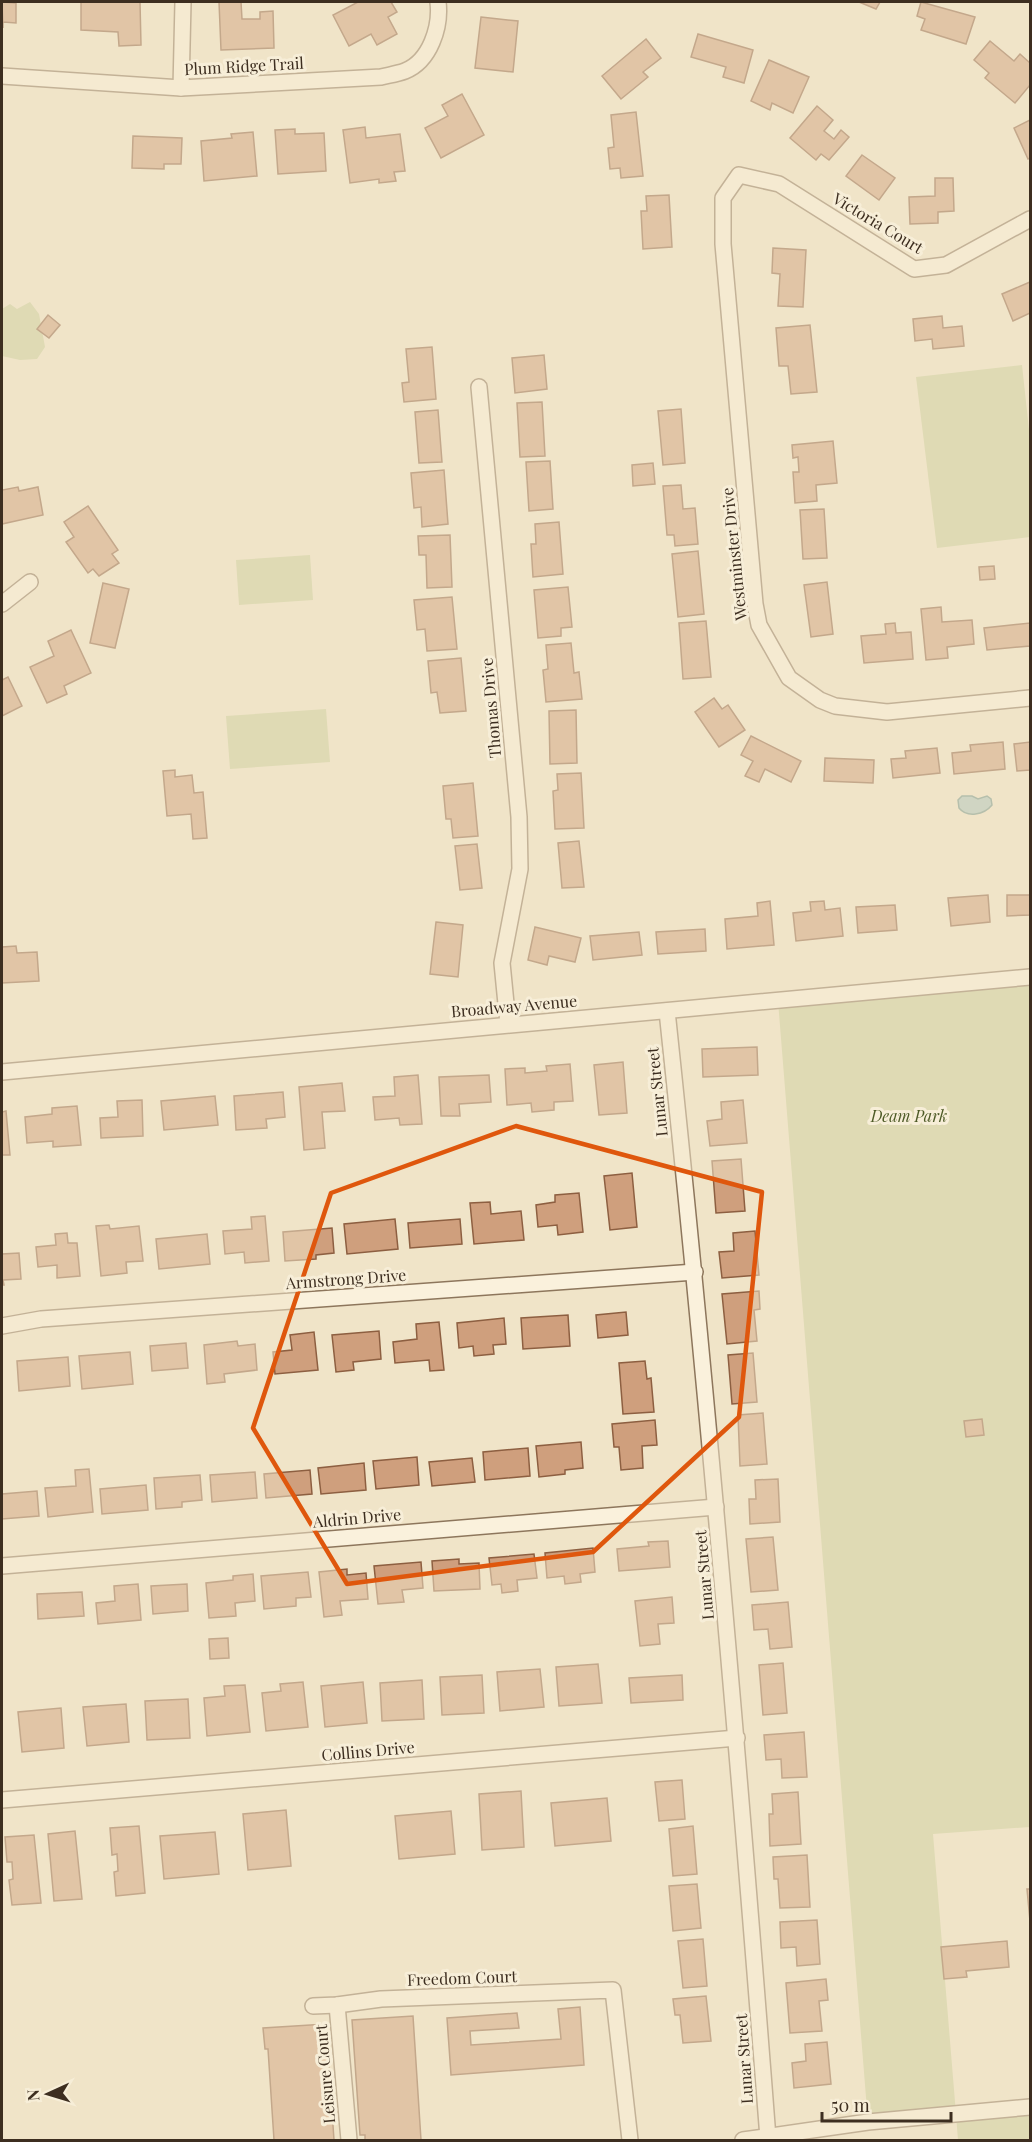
<svg xmlns="http://www.w3.org/2000/svg" width="1032" height="2142" viewBox="0 0 1032 2142" font-family="'Playfair Display',serif">
  <rect width="100%" height="100%" fill="#f0e4c8"/>
  <g fill="#c9cf9b">
    <polygon points="30,302 39,314 45,347 37,359 20,360 2,356 2,309 10,304 17,309"/>
    <polygon points="1022,365 1030,439 1030,537 937,548 916,377"/>
    <polygon points="310,555 313,600 239,605 236,560"/>
    <polygon points="326,709 330,762 230,769 226,716"/>
    <polygon points="1030,977 1030,1827 933,1834 956,2114 1030,2107 1030,2140 958,2140 956,2115 868,2122 778,1001"/>
  </g>
  <path fill="#a9c4bc" stroke="#6f938a" stroke-width="1.5" d="M962,796H972L978,799L987,796L991,799L992,805C984,815 967,818 959,808L958,800Z"/>
  <g fill="#cf9f7d" stroke="#8d5f41" stroke-width="1.5">
    <polygon points="2,2 16,3 16,23 3,22 3,28"/>
    <polygon points="81,2 140,2 141,45 119,46 118,32 81,30"/>
    <polygon points="219,2 241,2 242,19 260,19 260,12 273,11 274,48 221,50"/>
    <polygon points="358,2 391,2 397,12 388,17 397,34 377,45 371,34 349,46 333,15"/>
    <polygon points="859,2 880,2 876,9"/>
    <polygon points="921,2 975,17 966,44 921,30 925,19 917,16"/>
    <polygon points="481,17 518,21 513,72 475,68"/>
    <polygon points="698,34 753,50 744,83 723,77 726,67 691,57"/>
    <polygon points="646,39 661,58 643,72 648,77 621,99 602,76"/>
    <polygon points="990,41 1014,61 1020,54 1030,63 1030,85 1015,103 985,78 989,73 974,60"/>
    <polygon points="769,60 809,77 793,113 772,103 770,110 751,101"/>
    <polygon points="462,94 484,135 441,158 425,128 448,116 442,105"/>
    <polygon points="817,106 833,120 824,131 834,139 841,130 849,137 829,160 821,154 816,160 790,138"/>
    <polygon points="636,112 643,176 621,178 620,168 610,169 608,148 614,147 611,115"/>
    <polygon points="1030,120 1030,158 1028,159 1014,128"/>
    <polygon points="365,127 366,138 400,134 405,171 394,172 396,181 379,183 379,179 350,183 343,130"/>
    <polygon points="295,129 295,134 324,133 326,171 278,174 275,130"/>
    <polygon points="253,132 257,176 204,181 201,141 232,138 231,134"/>
    <polygon points="133,136 182,138 181,164 164,164 164,169 132,168"/>
    <polygon points="862,155 895,178 879,200 846,176"/>
    <polygon points="935,178 953,178 954,211 938,212 938,223 910,224 909,197 935,196"/>
    <polygon points="669,195 672,247 643,249 641,211 647,211 646,196"/>
    <polygon points="773,248 806,250 803,307 778,306 780,274 772,273"/>
    <polygon points="1030,282 1030,313 1013,321 1002,294"/>
    <polygon points="48,315 60,325 49,338 37,329"/>
    <polygon points="942,316 943,328 962,326 964,346 933,349 932,339 915,341 913,319"/>
    <polygon points="810,325 817,392 791,394 788,366 779,366 776,328"/>
    <polygon points="432,347 436,399 404,402 402,383 409,382 406,349"/>
    <polygon points="544,355 547,389 515,393 512,358"/>
    <polygon points="542,402 545,456 520,457 517,403"/>
    <polygon points="681,409 685,463 663,465 658,411"/>
    <polygon points="438,410 442,462 419,463 415,412"/>
    <polygon points="833,441 837,483 816,485 817,501 795,503 793,472 799,472 798,457 793,458 792,445"/>
    <polygon points="550,461 553,509 529,511 526,462"/>
    <polygon points="653,463 655,484 633,486 632,465"/>
    <polygon points="444,470 448,524 422,527 421,507 414,508 411,473"/>
    <polygon points="681,485 683,509 695,508 698,544 675,546 674,535 667,535 663,486"/>
    <polygon points="18,487 19,491 38,487 43,515 2,524 2,490"/>
    <polygon points="88,506 118,550 112,554 119,563 99,576 93,569 88,573 66,542 74,537 64,522"/>
    <polygon points="824,509 827,558 803,559 800,510"/>
    <polygon points="559,522 563,574 533,577 531,544 536,544 535,524"/>
    <polygon points="450,535 452,587 427,588 426,555 419,555 418,536"/>
    <polygon points="698,551 704,614 678,617 672,554"/>
    <polygon points="994,566 995,579 980,580 979,567"/>
    <polygon points="827,582 833,634 811,637 804,585"/>
    <polygon points="103,583 129,589 115,648 90,643"/>
    <polygon points="568,587 572,627 561,628 561,636 538,638 534,590"/>
    <polygon points="452,597 457,649 427,651 425,629 417,630 414,600"/>
    <polygon points="941,607 942,622 972,620 974,644 947,647 948,658 926,660 921,609"/>
    <polygon points="706,621 711,677 683,679 679,623"/>
    <polygon points="895,623 896,633 911,632 913,659 864,663 861,636 886,634 885,624"/>
    <polygon points="1030,623 1030,646 987,650 984,628"/>
    <polygon points="71,630 91,673 64,686 67,694 47,703 30,667 54,656 48,641"/>
    <polygon points="571,643 574,673 579,672 582,699 546,702 543,670 548,669 546,645"/>
    <polygon points="461,658 466,711 440,713 437,692 431,693 428,661"/>
    <polygon points="8,677 22,706 2,716 2,680"/>
    <polygon points="714,698 722,709 728,705 745,730 719,747 695,712"/>
    <polygon points="576,710 577,763 550,764 549,711"/>
    <polygon points="751,736 801,761 791,782 765,769 759,782 745,776 753,761 741,755"/>
    <polygon points="1003,742 1005,769 954,774 952,753 971,751 970,745"/>
    <polygon points="1030,742 1030,770 1017,771 1014,744"/>
    <polygon points="937,748 940,773 893,778 891,759 906,758 905,751"/>
    <polygon points="825,758 874,760 873,783 824,781"/>
    <polygon points="175,770 175,777 192,775 194,793 203,792 207,838 193,839 191,814 167,816 163,771"/>
    <polygon points="581,773 584,828 555,829 553,791 558,790 557,774"/>
    <polygon points="473,783 478,836 453,838 451,819 446,819 443,786"/>
    <polygon points="579,841 584,887 562,888 558,843"/>
    <polygon points="477,844 482,888 460,890 455,846"/>
    <polygon points="988,895 990,922 951,926 948,898"/>
    <polygon points="1007,895 1030,895 1030,915 1007,916"/>
    <polygon points="770,901 774,945 727,949 725,919 758,916 757,903"/>
    <polygon points="824,901 825,910 840,908 843,936 796,941 793,913 811,911 810,902"/>
    <polygon points="895,905 897,930 858,933 856,907"/>
    <polygon points="436,922 463,925 458,977 430,974"/>
    <polygon points="535,927 581,938 575,962 549,956 547,965 528,960"/>
    <polygon points="705,929 706,951 658,954 656,932"/>
    <polygon points="639,932 642,955 593,960 590,936"/>
    <polygon points="16,946 17,953 37,952 39,981 2,983 2,947"/>
    <polygon points="757,1047 758,1075 703,1077 702,1049"/>
    <polygon points="623,1062 627,1113 599,1115 594,1065"/>
    <polygon points="570,1064 573,1101 554,1102 554,1110 532,1112 531,1103 507,1105 505,1069 525,1068 525,1073 547,1071 546,1066"/>
    <polygon points="418,1075 422,1124 400,1125 399,1118 375,1120 373,1097 395,1096 394,1077"/>
    <polygon points="489,1075 491,1102 459,1104 460,1116 441,1116 439,1077"/>
    <polygon points="342,1083 345,1111 322,1112 325,1148 304,1150 299,1087"/>
    <polygon points="283,1092 285,1117 266,1119 267,1128 236,1130 234,1096"/>
    <polygon points="215,1096 218,1125 164,1130 161,1101"/>
    <polygon points="142,1100 143,1136 101,1138 100,1118 118,1117 117,1101"/>
    <polygon points="743,1100 747,1143 710,1146 707,1121 722,1119 721,1102"/>
    <polygon points="77,1106 81,1145 53,1147 53,1141 27,1143 25,1117 52,1114 52,1108"/>
    <polygon points="6,1111 10,1155 2,1155 2,1112"/>
    <polygon points="741,1159 745,1211 716,1213 712,1161"/>
    <polygon points="632,1173 637,1227 610,1230 604,1176"/>
    <polygon points="579,1193 583,1232 558,1235 557,1225 538,1227 536,1205 555,1202 555,1195"/>
    <polygon points="490,1202 491,1214 521,1211 524,1240 474,1244 470,1203"/>
    <polygon points="265,1216 269,1261 245,1263 244,1252 225,1254 223,1231 252,1229 251,1217"/>
    <polygon points="395,1219 398,1249 347,1254 344,1224"/>
    <polygon points="460,1219 462,1244 410,1248 408,1223"/>
    <polygon points="109,1225 110,1229 139,1226 143,1261 126,1262 127,1273 101,1276 96,1226"/>
    <polygon points="332,1228 334,1253 316,1255 316,1259 285,1261 283,1232"/>
    <polygon points="755,1231 759,1275 722,1278 719,1252 734,1251 733,1233"/>
    <polygon points="67,1233 68,1243 77,1243 80,1276 57,1278 57,1265 38,1267 36,1247 56,1245 55,1234"/>
    <polygon points="207,1234 210,1264 159,1269 156,1239"/>
    <polygon points="19,1253 21,1279 3,1280 4,1285 2,1285 2,1254"/>
    <polygon points="759,1291 760,1309 754,1310 757,1341 727,1344 722,1294"/>
    <polygon points="626,1312 628,1335 598,1338 596,1315"/>
    <polygon points="568,1315 570,1346 523,1349 521,1318"/>
    <polygon points="504,1318 506,1344 493,1345 494,1354 474,1356 473,1346 459,1348 457,1323"/>
    <polygon points="439,1322 444,1370 430,1371 429,1360 395,1363 393,1342 417,1339 416,1324"/>
    <polygon points="379,1331 381,1359 353,1362 354,1370 336,1372 332,1335"/>
    <polygon points="314,1332 318,1370 275,1374 273,1352 292,1350 290,1335"/>
    <polygon points="237,1341 238,1346 255,1344 257,1370 224,1374 225,1382 207,1384 204,1345"/>
    <polygon points="186,1343 188,1368 152,1371 150,1346"/>
    <polygon points="130,1352 133,1384 82,1389 79,1356"/>
    <polygon points="753,1353 757,1402 732,1404 728,1355"/>
    <polygon points="68,1357 70,1386 19,1391 17,1361"/>
    <polygon points="645,1361 647,1379 651,1378 654,1412 623,1414 619,1363"/>
    <polygon points="763,1413 767,1464 740,1466 738,1415"/>
    <polygon points="982,1419 984,1435 966,1437 964,1421"/>
    <polygon points="655,1420 657,1445 642,1446 643,1468 621,1470 619,1447 614,1447 612,1424"/>
    <polygon points="581,1442 583,1468 565,1470 565,1474 539,1477 536,1446"/>
    <polygon points="528,1448 530,1476 485,1480 483,1452"/>
    <polygon points="417,1457 419,1485 376,1489 373,1461"/>
    <polygon points="472,1458 475,1482 432,1486 429,1462"/>
    <polygon points="364,1463 366,1490 321,1494 318,1468"/>
    <polygon points="89,1469 93,1512 48,1517 45,1488 76,1486 75,1470"/>
    <polygon points="310,1470 312,1494 266,1498 264,1474"/>
    <polygon points="255,1472 257,1498 212,1502 210,1475"/>
    <polygon points="200,1475 202,1500 182,1502 182,1507 156,1509 154,1478"/>
    <polygon points="778,1479 780,1522 750,1524 749,1499 756,1499 755,1480"/>
    <polygon points="146,1485 148,1510 102,1514 100,1489"/>
    <polygon points="37,1491 39,1516 2,1519 2,1494"/>
    <polygon points="773,1537 778,1590 751,1592 746,1539"/>
    <polygon points="668,1541 670,1567 619,1571 617,1549 649,1546 648,1542"/>
    <polygon points="593,1548 595,1572 580,1574 581,1582 565,1584 564,1576 547,1578 545,1553"/>
    <polygon points="534,1554 537,1578 517,1580 518,1591 502,1593 501,1584 492,1585 489,1558"/>
    <polygon points="459,1559 459,1564 479,1563 480,1589 434,1591 432,1561"/>
    <polygon points="421,1562 423,1588 402,1590 404,1602 378,1604 374,1566"/>
    <polygon points="347,1569 347,1575 366,1573 368,1599 340,1601 342,1615 324,1617 319,1572"/>
    <polygon points="308,1572 311,1597 296,1598 296,1606 264,1609 261,1576"/>
    <polygon points="253,1574 255,1601 235,1603 236,1616 209,1618 206,1583 233,1580 233,1576"/>
    <polygon points="138,1584 141,1620 98,1624 96,1603 115,1601 114,1586"/>
    <polygon points="187,1584 188,1611 153,1614 151,1586"/>
    <polygon points="82,1592 84,1616 38,1619 37,1594"/>
    <polygon points="672,1597 674,1623 658,1624 660,1644 640,1646 635,1601"/>
    <polygon points="788,1602 792,1647 770,1649 768,1629 754,1630 752,1605"/>
    <polygon points="228,1638 229,1658 210,1659 209,1639"/>
    <polygon points="783,1663 787,1713 763,1715 759,1665"/>
    <polygon points="598,1664 602,1703 559,1706 556,1667"/>
    <polygon points="540,1669 544,1707 500,1711 497,1672"/>
    <polygon points="482,1675 484,1713 442,1715 440,1677"/>
    <polygon points="682,1675 683,1700 631,1703 629,1678"/>
    <polygon points="422,1680 424,1719 382,1721 380,1683"/>
    <polygon points="303,1682 308,1727 266,1731 262,1693 281,1691 280,1684"/>
    <polygon points="363,1682 367,1723 325,1727 321,1686"/>
    <polygon points="245,1685 250,1732 207,1736 204,1698 225,1696 224,1686"/>
    <polygon points="188,1699 190,1738 147,1740 145,1701"/>
    <polygon points="126,1704 129,1742 87,1746 83,1707"/>
    <polygon points="61,1708 64,1748 22,1752 18,1712"/>
    <polygon points="804,1732 807,1777 782,1778 781,1759 766,1760 764,1735"/>
    <polygon points="682,1780 685,1819 659,1821 655,1782"/>
    <polygon points="521,1791 524,1847 482,1850 479,1794"/>
    <polygon points="798,1792 801,1844 770,1846 769,1814 773,1814 772,1794"/>
    <polygon points="607,1798 611,1841 555,1846 551,1803"/>
    <polygon points="286,1810 291,1866 248,1870 243,1814"/>
    <polygon points="451,1811 455,1854 399,1859 395,1816"/>
    <polygon points="139,1826 145,1893 116,1896 114,1872 118,1871 117,1854 112,1855 110,1828"/>
    <polygon points="693,1826 697,1874 673,1876 669,1829"/>
    <polygon points="75,1831 82,1899 54,1901 48,1834"/>
    <polygon points="215,1832 219,1874 164,1879 160,1836"/>
    <polygon points="34,1835 41,1903 12,1905 9,1880 13,1879 12,1862 7,1862 5,1837"/>
    <polygon points="807,1855 810,1907 780,1908 778,1879 774,1879 773,1857"/>
    <polygon points="697,1884 701,1928 673,1931 669,1886"/>
    <polygon points="1027,1889 1030,1889 1030,1921"/>
    <polygon points="817,1920 820,1964 797,1966 796,1947 781,1948 780,1922"/>
    <polygon points="703,1939 707,1986 683,1988 678,1941"/>
    <polygon points="1007,1941 1009,1967 966,1971 967,1977 944,1979 941,1947"/>
    <polygon points="826,1979 828,2000 819,2001 822,2031 790,2033 786,1983"/>
    <polygon points="706,1996 711,2041 683,2043 680,2015 675,2015 673,1999"/>
    <polygon points="580,2007 584,2065 451,2075 447,2018 517,2013 519,2028 470,2031 471,2045 561,2039 558,2009"/>
    <polygon points="413,2016 421,2140 365,2140 365,2135 360,2135 352,2020"/>
    <polygon points="326,2024 334,2140 274,2140 268,2049 265,2049 263,2028"/>
    <polygon points="827,2042 831,2084 794,2088 792,2063 806,2061 805,2044"/>
  </g>
  <g fill="none" stroke-linecap="round" stroke-linejoin="round">
    <defs>
      <g id="minor">
        <path d="M2,76L181,88L381,77C389,75 397,74 405,71C430,61 441,27 438,2"/>
        <polyline points="181,88 183,2"/>
        <polyline points="1030,219 946,265 914,269 779,184 739,175 723,198 723,244 755,604 759,625 785,671 789,678 820,700 835,706 887,712 1030,698"/>
        <polyline points="479,387 519,817 520,869 502,963 508,1024"/>
        <polyline points="2,604 30,582"/>
        <path d="M667,1011C707,1386 739,1762 768,2138"/>
        <polyline points="2,1072 1030,977"/>
        <polyline points="2,1326 41,1319 695,1272"/>
        <polyline points="2,1566 716,1507"/>
        <polyline points="2,1800 737,1738"/>
        <polyline points="337,2005 349,2140"/>
        <polyline points="313,2006 337,2005 381,1999 613,1990 630,2140"/>
        <polyline points="743,2140 868,2122 1030,2107"/>
      </g>
    </defs>
    <use href="#minor" stroke="#8d765c" stroke-width="18"/>
    <use href="#minor" stroke="#faf1dc" stroke-width="15"/>
  </g>
  <path d="M0 0H1032V2142H0ZM516,1126L762,1192L739,1417L593,1552L347,1584L253,1428L331,1193Z" fill="#f0e4c8" fill-opacity=".55" fill-rule="evenodd"/>
  <path fill="none" stroke="#df570d" stroke-width="4.5" stroke-linejoin="round" d="M516,1126L762,1192L739,1417L593,1552L347,1584L253,1428L331,1193Z"/>
  <g text-anchor="middle" stroke-width="6" stroke-linejoin="round" paint-order="stroke">
    <g font-size="16" fill="#3d2e20" stroke="#f7eed8">
      <text transform="translate(244 66) rotate(-3)" y="6">Plum Ridge Trail</text>
      <text transform="translate(878 223) rotate(31)" y="6">Victoria Court</text>
      <text transform="translate(734 554) rotate(-96)" y="6">Westminster Drive</text>
      <text transform="translate(491 708) rotate(-95)" y="6">Thomas Drive</text>
      <text transform="translate(514 1006) rotate(-5)" y="6">Broadway Avenue</text>
      <text transform="translate(657 1092) rotate(-96)" y="6">Lunar Street</text>
      <text transform="translate(346 1279) rotate(-4)" y="6">Armstrong Drive</text>
      <text transform="translate(357 1518) rotate(-5)" y="6">Aldrin Drive</text>
      <text transform="translate(704 1575) rotate(-95)" y="6">Lunar Street</text>
      <text transform="translate(368 1751) rotate(-5)" y="6">Collins Drive</text>
      <text transform="translate(462 1978) rotate(-2)" y="6">Freedom Court</text>
      <text transform="translate(744 2059) rotate(-94)" y="6">Lunar Street</text>
      <text transform="translate(325 2074) rotate(-95)" y="6">Leisure Court</text>
    </g>
    <g font-size="16" font-style="italic" fill="#4d5a26" stroke="#f7eed8">
      <text x="909" y="1122">Deam Park</text>
    </g>
  </g>
  <rect width="1032" height="2142" fill="none" stroke="#3d2e20" stroke-width="6"/>
  <g transform="translate(48 2094) rotate(266)" stroke="#f7eed8" stroke-width="4.5" paint-order="stroke">
  <path d="M0-4.5L10 22L0 15L-10 22Z" fill="#3d2e20"/>
  <text y="-9" font-size="16" font-weight="bold" text-anchor="middle" fill="#3d2e20">N</text>
  </g>
  <path d="M822 2112v9h129v-9" fill="none" stroke="#3d2e20" stroke-width="3"/>
  <text x="831" y="2112" font-size="18" fill="#3d2e20" stroke="#f7eed8" stroke-width="4.5" paint-order="stroke">50 m</text>
</svg>
